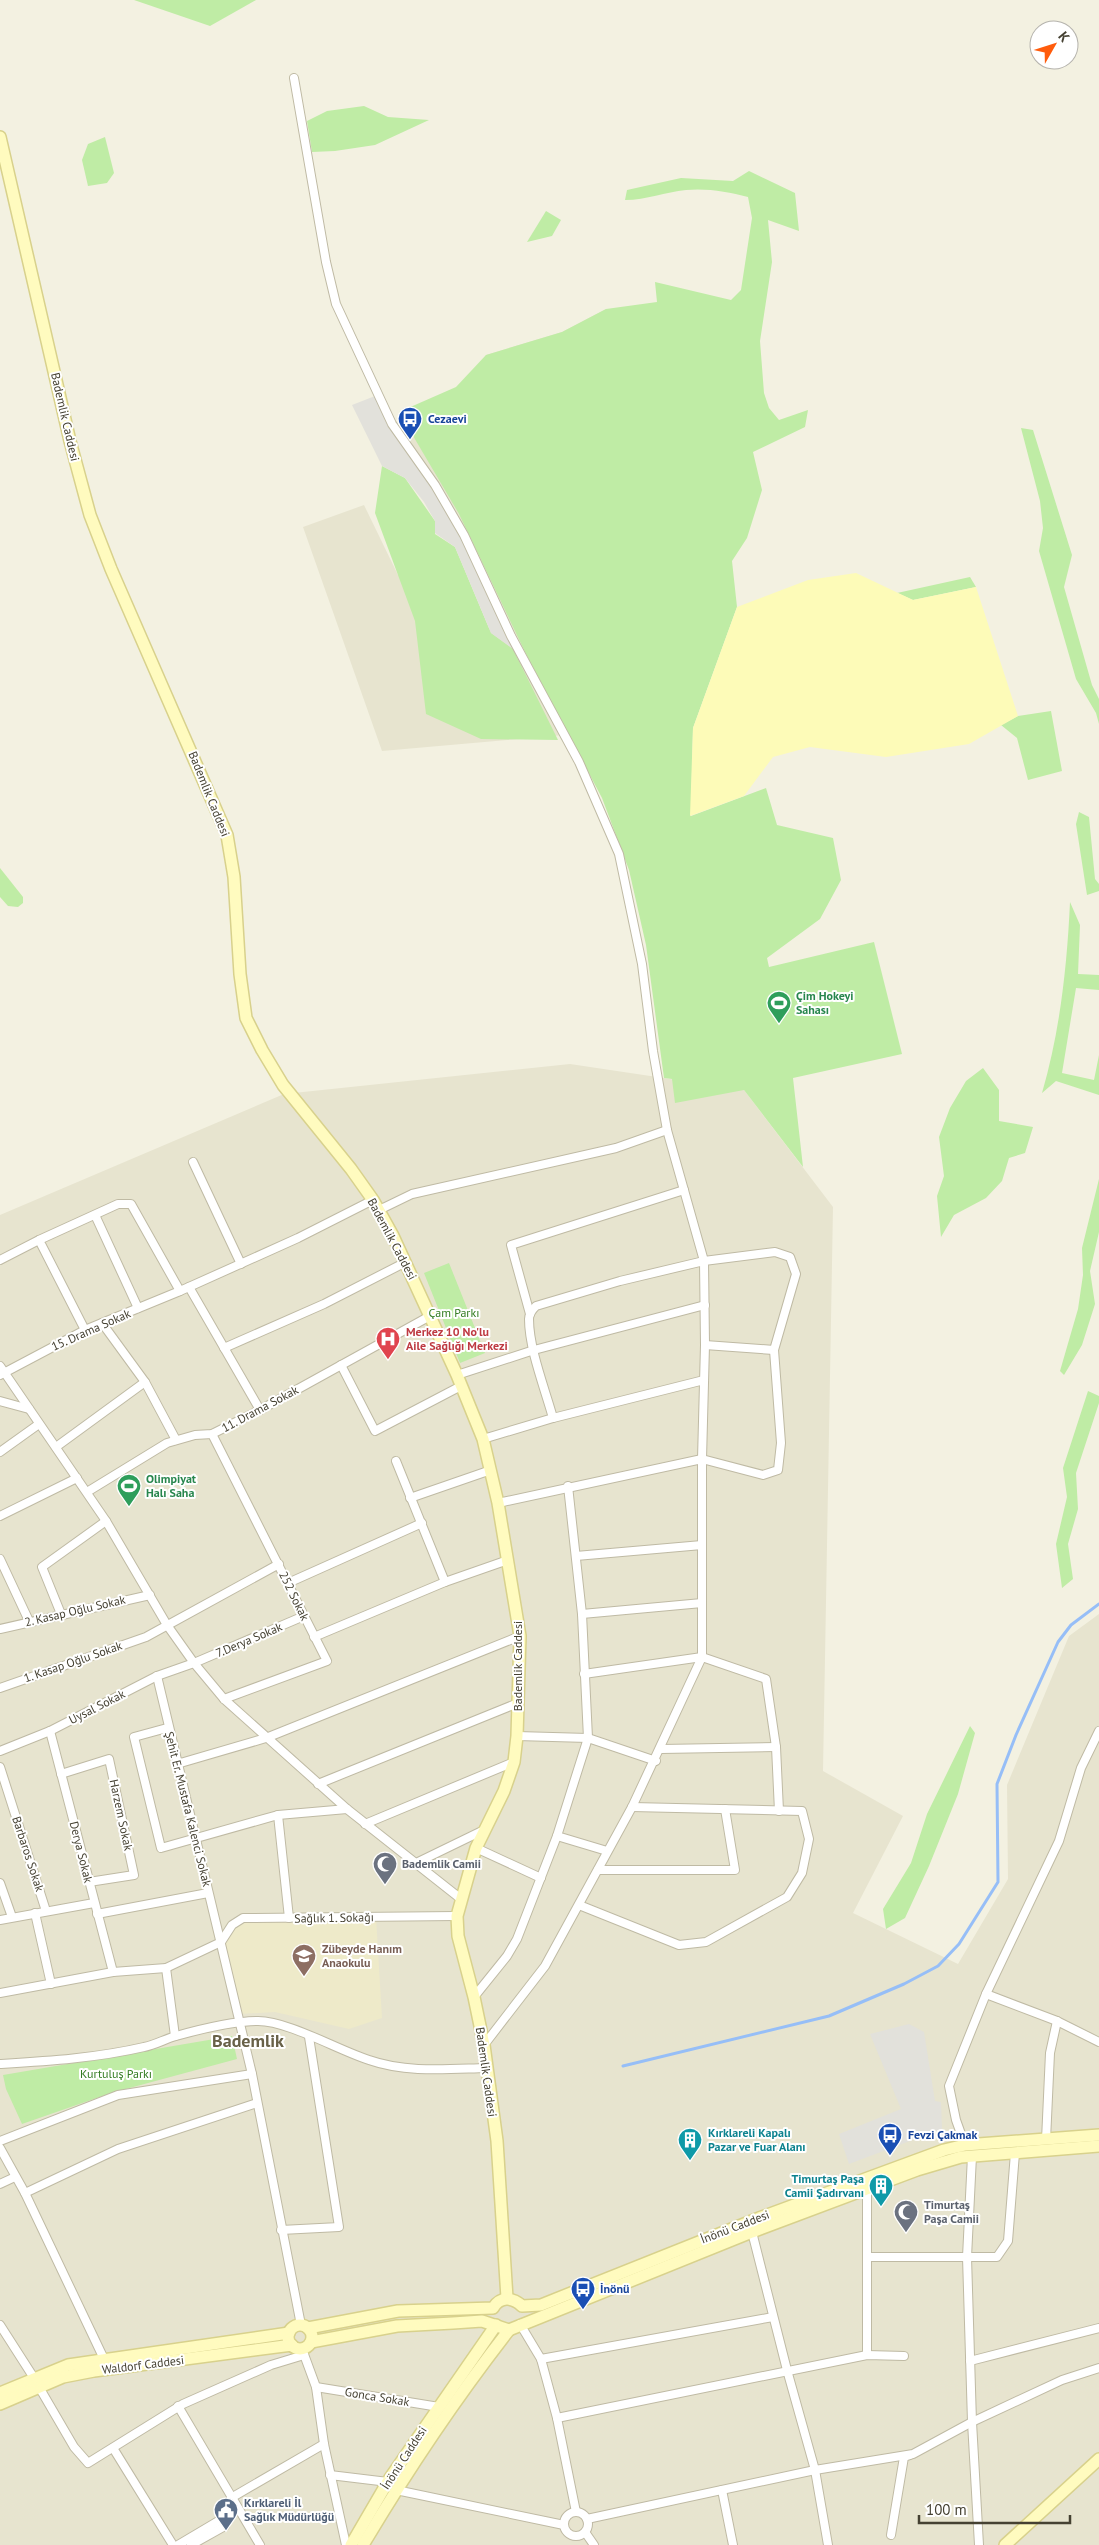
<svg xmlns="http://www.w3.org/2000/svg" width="1099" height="2545" viewBox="0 0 1099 2545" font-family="'PT Sans',sans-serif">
  <rect width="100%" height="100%" fill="#f3f1e1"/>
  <g fill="#e7e4cf">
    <polygon points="606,309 721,560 676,740 579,762 564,735 382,751 303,527 364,505 398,575 477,635 504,621 410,440 451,408 486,355 562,332"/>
    <polygon points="570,1064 744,1090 833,1207 823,1771 903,1816 853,1913 958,1964 1008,1879 1007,1785 1069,1636 1099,1614 1099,2545 0,2545 0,1215 284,1094"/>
  </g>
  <polygon fill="#eeeac9" points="376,1917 382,2018 349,2029 275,2012 238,2014 221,1942 243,1918"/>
  <g fill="#bfeca5">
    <polygon points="134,0 256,0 210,26"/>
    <polygon points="364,106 388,117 429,120 375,145 335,151 312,152 307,121 327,111"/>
    <polygon points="105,137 114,173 107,183 88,186 82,160 88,144"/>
    <path d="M749,171L795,193L799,231L768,220L772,262L760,341L764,393L769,408L779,420L808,410L805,427L753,452L762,490L747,538L732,561L737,607L693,728L691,816L766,788L777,825L833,838L841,880L820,919L767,958L769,967L874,942L902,1054L793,1078L803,1167L744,1090L675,1103L672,1079L664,1078L646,945L629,870L602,798L526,654L459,514L399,412L456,387L486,355L562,332L606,309L657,302L655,282L731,300L741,290L752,218L748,197C728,192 708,188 686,190C665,192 647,200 625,200L627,190L681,178L733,181Z"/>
    <polygon points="546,211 561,220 552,236 527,242"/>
    <polygon points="1021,428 1033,430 1072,555 1064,587 1092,685 1099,699 1099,724 1096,713 1076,679 1039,551 1043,528 1040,501"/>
    <polygon points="382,466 405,478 435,521 435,534 455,547 491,633 513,649 558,740 481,739 426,714 415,621 375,513"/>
    <polygon points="970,577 976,587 913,600 897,593"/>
    <polygon points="1051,711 1062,771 1028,780 1017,738 1001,725 1018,716"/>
    <polygon points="1079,812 1089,817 1095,879 1099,884 1099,891 1087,895 1076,824"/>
    <polygon points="0,868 23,897 23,903 18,907 8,906 0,897"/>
    <path d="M1070,902L1080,925L1078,974L1099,975V990L1076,988L1062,1073L1094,1080L1099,1055V1095L1056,1081L1042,1093C1060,1031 1067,967 1070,902Z"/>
    <polygon points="983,1068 999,1090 999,1121 1033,1127 1025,1153 1009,1158 1002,1181 986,1198 954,1215 941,1237 937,1196 944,1176 939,1137 950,1108 966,1081"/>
    <polygon points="1099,1179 1099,1232 1090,1271 1095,1304 1082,1345 1064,1375 1060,1371 1078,1309 1083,1275 1082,1248"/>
    <polygon points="449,1263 485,1353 460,1363 424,1273"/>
    <polygon points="1088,1391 1099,1396 1099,1403 1076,1473 1078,1509 1068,1544 1073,1579 1062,1588 1056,1544 1067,1497 1063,1468"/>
    <polygon points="970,1726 975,1733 958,1794 929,1866 905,1918 886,1929 883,1909 911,1863 927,1814"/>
    <polygon points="232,2036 237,2059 111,2093 22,2124 6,2089 3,2075"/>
  </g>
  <polygon fill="#fdfbb8" points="856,573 913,600 976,587 1018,716 969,744 886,757 810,747 773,757 744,796 690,816 693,728 737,607 808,580"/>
  <g fill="#e2e1db">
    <polygon points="375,396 390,426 432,487 463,540 513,649 491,633 455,547 435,533 435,521 424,502 405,478 382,466 352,405"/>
    <polygon points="909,2024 924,2032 935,2101 941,2102 942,2129 849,2164 839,2134 901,2109 870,2034"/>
  </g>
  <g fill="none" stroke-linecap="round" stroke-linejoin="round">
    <polyline stroke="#96bef7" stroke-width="3" points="623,2066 829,2016 904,1984 938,1966 959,1944 998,1882 997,1784 1016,1735 1058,1642 1071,1625 1099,1604"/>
    <defs>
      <g id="street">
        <polyline points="294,78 326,262 336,304 392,424 435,485 464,535 511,636 579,762 619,854 642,964 653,1051 667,1130 704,1261 705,1345 702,1459 702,1657 632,1807 545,1966 484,2045"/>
        <polyline points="193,1162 241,1264"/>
        <polyline points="379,1210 412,1194 616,1148 667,1130"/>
        <polyline points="95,1215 138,1308"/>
        <polyline points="0,1260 39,1240"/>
        <polyline points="189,1287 260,1410"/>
        <polyline points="530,1314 511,1245 684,1190"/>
        <polyline points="102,1323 145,1382 176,1440"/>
        <polyline points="85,1330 39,1240 118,1204 131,1204 180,1291"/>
        <polyline points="705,1345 774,1350"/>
        <polyline points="224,1348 324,1304 406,1262"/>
        <polyline points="341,1365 375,1431 461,1386"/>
        <polyline points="0,1366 106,1521 167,1625 194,1663 224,1699 347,1809 461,1899"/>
        <polyline points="0,1375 85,1330 180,1291 298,1238 373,1200"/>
        <polyline points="457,1375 534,1350 705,1305"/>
        <polyline points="0,1401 29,1409"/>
        <polyline points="212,1434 327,1661 224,1699"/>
        <polyline points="483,1439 553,1418 704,1380"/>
        <polyline points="56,1447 145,1382"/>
        <polyline points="0,1452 39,1424"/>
        <polyline points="396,1461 445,1582"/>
        <polyline points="87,1492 167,1443 195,1435 212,1434 260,1410 430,1316"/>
        <polyline points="410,1498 491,1470"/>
        <path d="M498,1503L702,1459L763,1475L778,1470L781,1443L774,1350L796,1274L790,1257L775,1252L704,1261L620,1281L536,1306C533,1309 529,1313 529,1319C529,1349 545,1389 553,1418"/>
        <polyline points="0,1516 77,1478"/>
        <polyline points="576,1556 702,1545"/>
        <polyline points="0,1559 29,1621"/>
        <polyline points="288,1583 422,1523"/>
        <polyline points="61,1614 42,1567 106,1521"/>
        <polyline points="582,1614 702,1603"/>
        <polyline points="0,1629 150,1595"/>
        <polyline points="314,1637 445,1582 508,1560"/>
        <polyline points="584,1674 702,1657 766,1679 776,1747 779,1811"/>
        <polyline points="157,1676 252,2074 301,2325"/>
        <polyline points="0,1688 146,1637 279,1564"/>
        <polyline points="167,1728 134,1737 161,1848 278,1815 347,1809"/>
        <polyline points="50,1731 113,1972"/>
        <polyline points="517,1736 588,1738 656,1761"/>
        <polyline points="661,1749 776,1747"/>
        <polyline points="0,1751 50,1731 157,1676 194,1663 304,1616"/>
        <polyline points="177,1764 266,1738 520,1636"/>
        <polyline points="0,1767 46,1911"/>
        <polyline points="61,1774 109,1759 134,1875 89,1882"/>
        <polyline points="318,1784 518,1703"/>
        <polyline points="278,1815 289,1918"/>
        <polyline points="365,1824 514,1762"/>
        <polyline points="557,1836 607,1851"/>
        <polyline points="476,1848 541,1878"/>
        <polyline points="416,1863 486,1829"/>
        <polyline points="598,1870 735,1870 725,1809"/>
        <polyline points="0,1883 12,1917"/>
        <polyline points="579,1905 679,1945 706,1942 787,1897 802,1873 809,1839 802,1811 632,1807"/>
        <polyline points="35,1913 51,1984"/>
        <polyline points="97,1914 208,1893"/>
        <polyline points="0,1920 94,1903"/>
        <polyline points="221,1942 232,1925 243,1918 457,1916"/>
        <polyline points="166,1968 175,2036"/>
        <polyline points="0,1993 113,1972 166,1968 221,1942"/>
        <polyline points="986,1994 1057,2021 1099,2042"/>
        <polyline points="474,1997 507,1956 517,1939 557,1836 588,1738 582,1614 568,1486"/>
        <path d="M0,2064C48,2061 97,2058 144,2047C155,2045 165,2039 176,2036C201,2029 232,2021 258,2021C288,2021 338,2050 369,2060C406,2073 447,2069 486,2068"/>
        <polyline points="1046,2140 1050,2053 1057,2021"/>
        <polyline points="0,2141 118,2095 252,2074"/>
        <polyline points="965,2145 956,2120 949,2086 986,1994 1059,1841 1081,1768 1099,1731"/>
        <polyline points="0,2148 25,2193 104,2359"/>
        <polyline points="972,2156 967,2257 997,2257 1008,2241 1015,2153"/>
        <polyline points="0,2184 15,2177"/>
        <polyline points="867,2190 867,2355"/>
        <polyline points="25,2193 118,2149 257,2103"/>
        <polyline points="281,2230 339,2227 309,2037"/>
        <polyline points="752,2232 787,2370 815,2470 828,2545"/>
        <polyline points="868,2257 967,2257 972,2422 979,2545"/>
        <polyline points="520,2324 541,2359 557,2418 576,2512"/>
        <polyline points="0,2325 34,2378"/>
        <polyline points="302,2349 316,2387 324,2444 346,2545"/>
        <polyline points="541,2359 773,2317"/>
        <polyline points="970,2361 1099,2328"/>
        <polyline points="39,2387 74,2447 88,2463 183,2404 271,2365 304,2355"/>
        <polyline points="316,2387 439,2407"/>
        <polyline points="178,2406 260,2545"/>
        <polyline points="557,2418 867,2355 904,2356"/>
        <polyline points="113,2448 173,2545"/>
        <polyline points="330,2475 388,2482"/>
        <polyline points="396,2490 564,2525"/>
        <polyline points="722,2490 733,2545"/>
        <polyline points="231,2498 324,2444"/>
        <circle cx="576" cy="2524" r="12"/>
        <polyline points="587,2519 815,2470 913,2454 972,2422 1062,2380 1099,2368"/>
        <polyline points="585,2532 594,2545"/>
        <polyline points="891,2535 904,2457 910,2455"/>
        <polyline points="178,2545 237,2510"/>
        <polyline points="191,2545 225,2526"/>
      </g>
      <g id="secondary">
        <polyline points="0,137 70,441 90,515 111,569 227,835 234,877 240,974 246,1018 262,1050 283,1085 351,1169 373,1200 393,1236 457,1375 483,1439 498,1503 520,1636 517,1736 514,1762 504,1791 476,1848 457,1916 458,1936 474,1997 484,2045 497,2141 507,2298"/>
        <circle cx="300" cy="2337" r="12"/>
        <path d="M308,2328L398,2311L493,2308C500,2296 513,2297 522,2306L541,2305L759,2218L944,2150L965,2145L1099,2135"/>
        <polyline points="311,2342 397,2326 453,2323 482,2321 509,2330 752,2232 917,2170 961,2157 1099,2146"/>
        <polyline points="0,2393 68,2365 289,2333"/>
        <polyline points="0,2404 63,2377 94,2371 292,2345"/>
        <polyline points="351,2545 390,2478 496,2325"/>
        <path d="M363,2545C407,2471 456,2398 509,2330"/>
        <polyline points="1005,2545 1099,2459"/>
      </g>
    </defs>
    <use href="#street" stroke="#bfbaa4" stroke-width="10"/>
    <use href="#secondary" stroke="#d8d18c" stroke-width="14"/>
    <use href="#street" stroke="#fff" stroke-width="8"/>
    <use href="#secondary" stroke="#fffbbf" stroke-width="11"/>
  </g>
  <defs>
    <symbol id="bus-pin" viewBox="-11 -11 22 30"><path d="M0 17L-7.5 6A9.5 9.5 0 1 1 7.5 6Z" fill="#1a4fb4" stroke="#fff"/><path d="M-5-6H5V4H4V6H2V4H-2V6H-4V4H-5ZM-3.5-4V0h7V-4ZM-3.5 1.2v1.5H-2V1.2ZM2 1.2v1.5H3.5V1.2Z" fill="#fff"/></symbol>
    <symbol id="stadium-pin" viewBox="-11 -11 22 30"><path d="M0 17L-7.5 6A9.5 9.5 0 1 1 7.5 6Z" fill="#2e9e5b" stroke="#fff"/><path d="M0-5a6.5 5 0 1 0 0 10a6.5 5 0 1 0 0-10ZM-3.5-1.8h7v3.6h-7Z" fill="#fff"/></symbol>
    <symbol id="hospital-pin" viewBox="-11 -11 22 30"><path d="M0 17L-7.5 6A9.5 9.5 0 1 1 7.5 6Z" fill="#e0444e" stroke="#fff"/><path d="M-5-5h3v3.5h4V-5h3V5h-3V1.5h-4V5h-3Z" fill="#fff"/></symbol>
    <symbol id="mosque-pin" viewBox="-11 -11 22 30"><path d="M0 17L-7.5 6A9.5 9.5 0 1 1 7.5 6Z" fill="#6b7280" stroke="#fff"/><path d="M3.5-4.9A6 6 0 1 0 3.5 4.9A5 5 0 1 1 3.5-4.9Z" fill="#fff"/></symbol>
    <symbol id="school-pin" viewBox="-11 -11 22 30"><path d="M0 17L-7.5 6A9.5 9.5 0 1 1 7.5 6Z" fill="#8d6e63" stroke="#fff"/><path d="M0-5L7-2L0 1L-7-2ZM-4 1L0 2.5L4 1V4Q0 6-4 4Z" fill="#fff"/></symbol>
    <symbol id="building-pin" viewBox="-11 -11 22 30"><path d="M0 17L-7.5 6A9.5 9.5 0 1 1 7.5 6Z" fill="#0f9aa8" stroke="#fff"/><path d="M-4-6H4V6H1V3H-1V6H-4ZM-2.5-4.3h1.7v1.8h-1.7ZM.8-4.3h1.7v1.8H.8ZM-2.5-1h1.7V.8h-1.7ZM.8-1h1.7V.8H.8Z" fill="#fff"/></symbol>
    <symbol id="civic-pin" viewBox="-11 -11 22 30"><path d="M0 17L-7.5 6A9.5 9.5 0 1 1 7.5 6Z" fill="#5c6f8a" stroke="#fff"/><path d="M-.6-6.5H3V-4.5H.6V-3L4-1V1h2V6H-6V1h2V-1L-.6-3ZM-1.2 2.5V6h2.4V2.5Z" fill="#fff"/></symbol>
  </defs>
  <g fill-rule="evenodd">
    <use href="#bus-pin" x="396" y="405" width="28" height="38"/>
    <use href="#stadium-pin" x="765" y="989" width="28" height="38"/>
    <use href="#hospital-pin" x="374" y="1325" width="28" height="38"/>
    <use href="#stadium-pin" x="115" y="1472" width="28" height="38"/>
    <use href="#mosque-pin" x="371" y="1850" width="28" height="38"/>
    <use href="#school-pin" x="290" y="1942" width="28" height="38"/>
    <use href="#bus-pin" x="876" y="2121" width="28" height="38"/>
    <use href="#building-pin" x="676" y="2126" width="28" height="38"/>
    <use href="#building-pin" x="867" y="2172" width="28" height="38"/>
    <use href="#mosque-pin" x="892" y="2198" width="28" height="38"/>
    <use href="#bus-pin" x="569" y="2275" width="28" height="38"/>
    <use href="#civic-pin" x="212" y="2496" width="28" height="38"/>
  </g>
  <g text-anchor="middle" stroke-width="4" stroke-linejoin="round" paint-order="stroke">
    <g font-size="12" fill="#454132" stroke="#fff">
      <text transform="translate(65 417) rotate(77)" y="4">Bademlik Caddesi</text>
      <text transform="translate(209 794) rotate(68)" y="4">Bademlik Caddesi</text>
      <text transform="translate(392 1239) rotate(62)" y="4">Bademlik Caddesi</text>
      <text transform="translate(91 1330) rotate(-24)" y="4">15. Drama Sokak</text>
      <text transform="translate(260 1409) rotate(-28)" y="4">11. Drama Sokak</text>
      <text transform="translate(294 1596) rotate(64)" y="4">252 Sokak</text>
      <text transform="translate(75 1611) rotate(-13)" y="4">2. Kasap Oğlu Sokak</text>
      <text transform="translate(249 1640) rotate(-23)" y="4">7.Derya Sokak</text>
      <text transform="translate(73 1662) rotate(-19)" y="4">1. Kasap Oğlu Sokak</text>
      <text transform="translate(518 1666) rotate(-90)" y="4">Bademlik Caddesi</text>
      <text transform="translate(97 1707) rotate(-27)" y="4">Uysal Sokak</text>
      <text transform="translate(188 1809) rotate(76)" y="4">Şehit Er. Mustafa Kalenci Sokak</text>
      <text transform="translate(121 1815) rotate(78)" y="4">Harzem Sokak</text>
      <text transform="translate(81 1852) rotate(76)" y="4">Derya Sokak</text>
      <text transform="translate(28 1854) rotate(72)" y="4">Barbaros Sokak</text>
      <text transform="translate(334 1918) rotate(-1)" y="4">Sağlık 1. Sokağı</text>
      <text transform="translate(486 2072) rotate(82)" y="4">Bademlik Caddesi</text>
      <text transform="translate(735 2227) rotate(-21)" y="4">İnönü Caddesi</text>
      <text transform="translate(143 2365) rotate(-7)" y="4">Waldorf Caddesi</text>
      <text transform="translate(377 2397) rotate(9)" y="4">Gonca Sokak</text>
      <text transform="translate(404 2458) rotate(-57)" y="4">İnönü Caddesi</text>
    </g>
    <g font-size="12" font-weight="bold" fill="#164399" stroke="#fff" text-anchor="start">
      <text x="428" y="423">Cezaevi</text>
      <text x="908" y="2139">Fevzi Çakmak</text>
      <text x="600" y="2293">İnönü</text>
    </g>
    <g font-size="12" font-weight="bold" fill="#27864d" stroke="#fff" text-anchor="start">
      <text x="796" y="1000">Çim Hokeyi<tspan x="796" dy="14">Sahası</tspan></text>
      <text x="146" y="1483">Olimpiyat<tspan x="146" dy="14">Halı Saha</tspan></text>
    </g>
    <g font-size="12" fill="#327b20" stroke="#fff">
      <text x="454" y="1317">Çam Parkı</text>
      <text x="116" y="2078">Kurtuluş Parkı</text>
    </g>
    <g font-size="12" font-weight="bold" fill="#be3a42" stroke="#fff" text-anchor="start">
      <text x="406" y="1336">Merkez 10 No'lu<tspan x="406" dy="14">Aile Sağlığı Merkezi</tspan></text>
    </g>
    <g font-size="12" font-weight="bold" fill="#5b616d" stroke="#fff" text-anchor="start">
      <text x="402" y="1868">Bademlik Camii</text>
      <text x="924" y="2209">Timurtaş<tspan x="924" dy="14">Paşa Camii</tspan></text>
    </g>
    <g font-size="12" font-weight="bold" fill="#785e54" stroke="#fff" text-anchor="start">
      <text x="322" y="1953">Zübeyde Hanım<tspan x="322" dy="14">Anaokulu</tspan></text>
    </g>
    <g font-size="12" font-weight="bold" fill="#0d838f" stroke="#fff" text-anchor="start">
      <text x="708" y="2137">Kırklareli Kapalı<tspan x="708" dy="14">Pazar ve Fuar Alanı</tspan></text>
      <text x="864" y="2183" text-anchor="end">Timurtaş Paşa<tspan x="864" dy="14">Camii Şadırvanı</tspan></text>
    </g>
    <g font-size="12" font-weight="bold" fill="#4e5e75" stroke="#fff" text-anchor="start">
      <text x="244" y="2507">Kırklareli İl<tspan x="244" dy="14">Sağlık Müdürlüğü</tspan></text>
    </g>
    <g font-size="18" font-weight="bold" fill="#686148" stroke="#fff">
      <text x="248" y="2047">Bademlik</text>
    </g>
  </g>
  <g transform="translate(1054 45) rotate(51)"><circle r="24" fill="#ffffff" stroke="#b5b3ad"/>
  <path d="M0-4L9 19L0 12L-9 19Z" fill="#ff5c0c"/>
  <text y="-8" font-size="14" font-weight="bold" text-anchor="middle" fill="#454132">K</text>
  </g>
  <path d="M919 2515v8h151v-8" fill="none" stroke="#454132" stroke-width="2.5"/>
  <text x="926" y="2515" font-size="15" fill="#454132" stroke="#ffffff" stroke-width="4" paint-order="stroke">100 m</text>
</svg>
